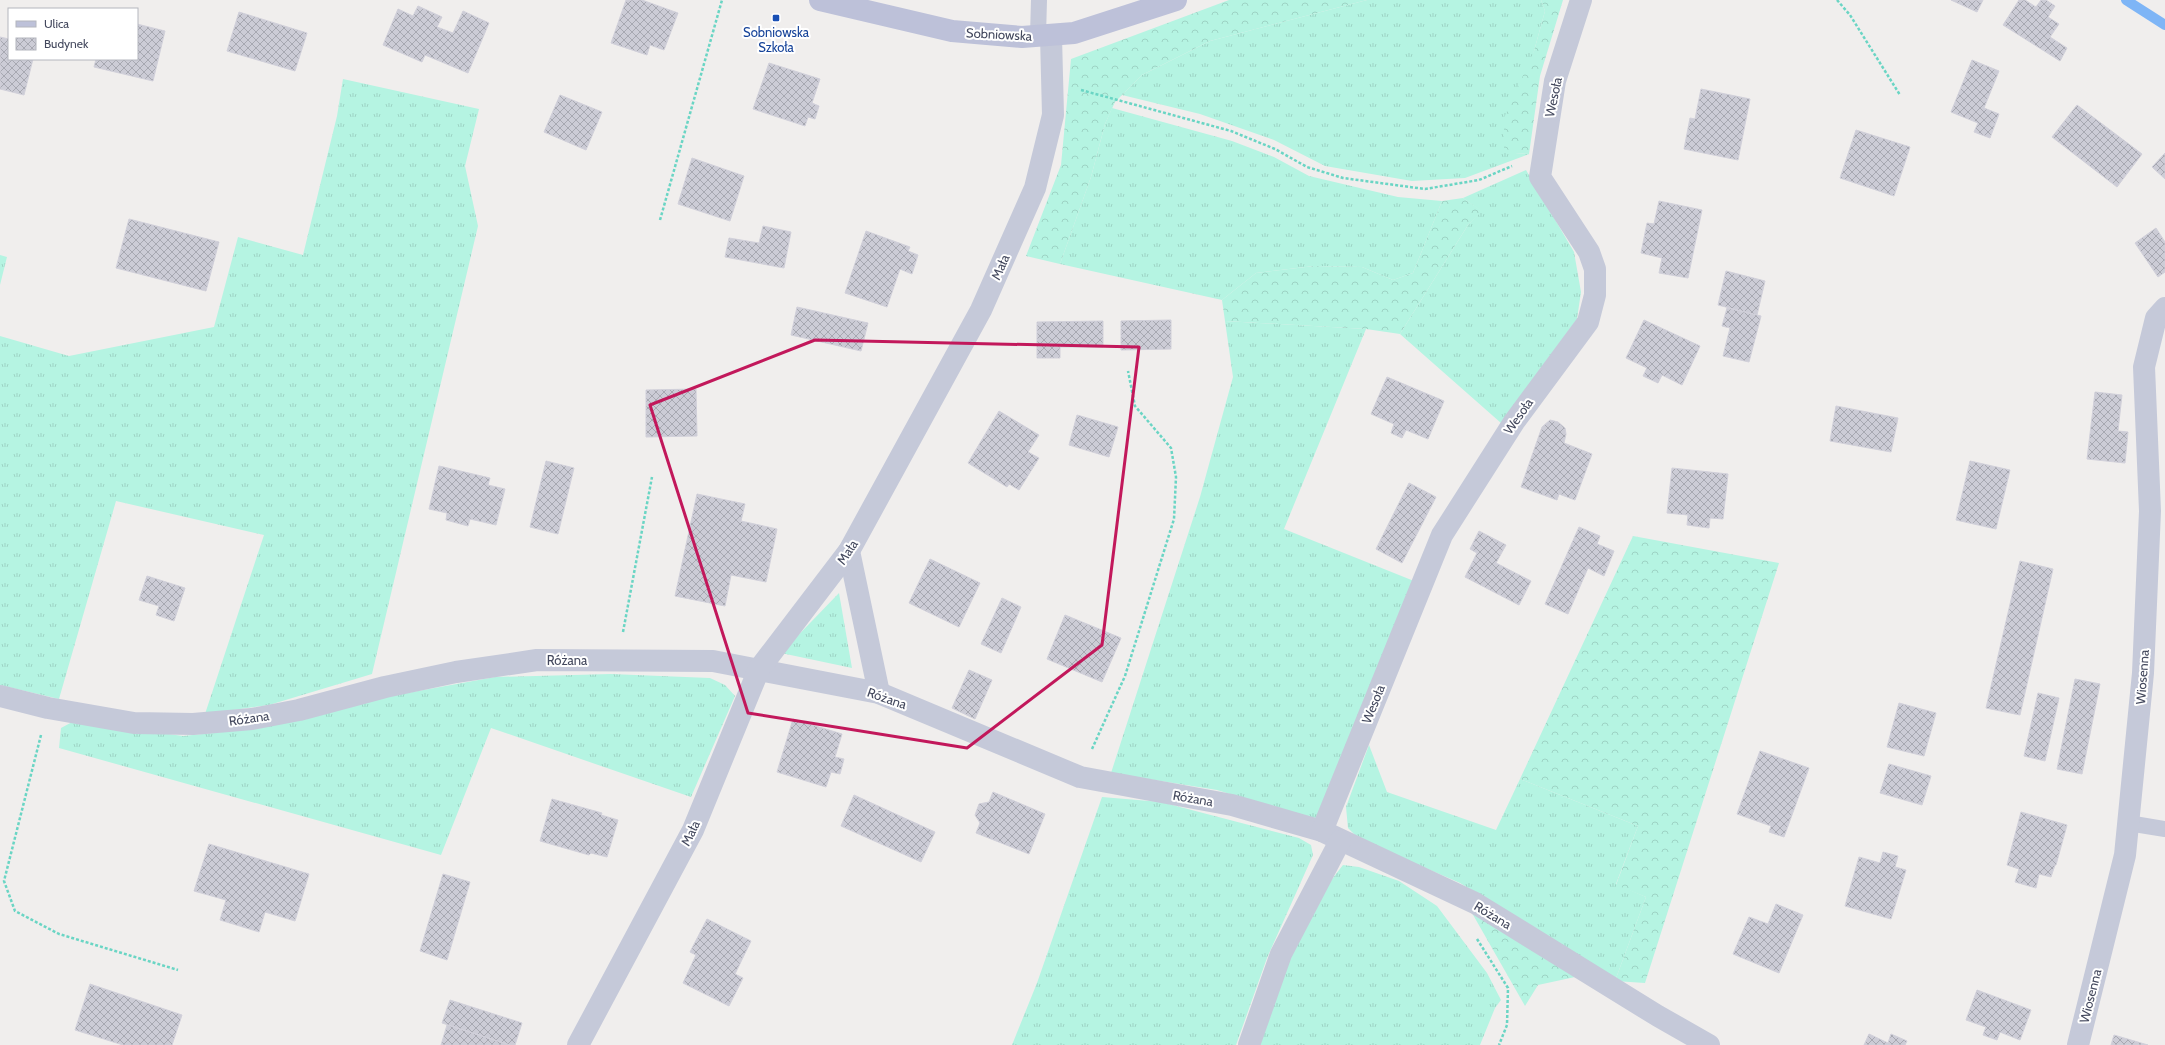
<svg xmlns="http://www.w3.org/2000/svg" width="2165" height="1045" viewBox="0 0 2165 1045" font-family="Cabin,sans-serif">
  <defs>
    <pattern id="grass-tufts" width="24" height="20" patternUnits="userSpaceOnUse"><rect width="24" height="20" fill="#b5f4e2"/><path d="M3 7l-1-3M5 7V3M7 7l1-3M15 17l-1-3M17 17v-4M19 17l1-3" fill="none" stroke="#9dd3c4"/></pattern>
    <pattern id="forest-crowns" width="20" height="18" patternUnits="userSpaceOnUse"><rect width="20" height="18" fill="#b5f4e2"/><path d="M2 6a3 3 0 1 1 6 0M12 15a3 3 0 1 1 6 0" fill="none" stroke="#9dd3c4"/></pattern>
    <pattern id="building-cross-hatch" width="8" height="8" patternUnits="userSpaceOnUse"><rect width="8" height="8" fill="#ccccd6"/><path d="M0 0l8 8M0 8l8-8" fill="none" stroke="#a7a8b1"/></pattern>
  </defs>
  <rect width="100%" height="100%" fill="#f0eeed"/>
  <g fill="url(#grass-tufts)">
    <polygon points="1367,0 1541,0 1545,11 1534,51 1515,153 1529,154 1465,178 1412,181 1325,166 1274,140 1200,114 1122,95 1142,75 1210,41"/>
    <polygon points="343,79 479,109 465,166 478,226 372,674 269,705 205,714 264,535 116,501 59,699 0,685 0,336 69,356 214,327 238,237 303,255 337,116"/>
    <polygon points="1112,108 1232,141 1274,157 1309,176 1398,197 1442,201 1413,273 1393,280 1362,267 1314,266 1256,273 1222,300 1060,264 1091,177 1105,124"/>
    <polygon points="1526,170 1574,252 1581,292 1577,319 1501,423 1400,334 1468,225 1481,211 1463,198"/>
    <polygon points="0,255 7,257 0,285"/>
    <polygon points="1225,321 1366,329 1284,529 1414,581 1321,816 1314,820 1217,790 1111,773 1200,497 1233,377"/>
    <polygon points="839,593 852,668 781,653"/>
    <polygon points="611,674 710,678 725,685 735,696 691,797 491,728 441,855 59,748 61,728 74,721 183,736 261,728 374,699 495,677"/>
    <polygon points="1369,745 1387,792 1496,830 1520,779 1638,826 1616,884 1646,897 1615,981 1460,883 1359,839 1348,828 1346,807"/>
    <polygon points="1102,797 1161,802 1299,838 1311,845 1313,855 1267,958 1236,1045 1012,1045 1037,983"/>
    <path d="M1343,865L1359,867L1399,881L1437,906L1487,973L1501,1000L1495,1008L1480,1045H1258C1281,983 1300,917 1343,865Z"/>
  </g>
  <g fill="url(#forest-crowns)">
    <polygon points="1229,0 1367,0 1210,41 1142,75 1115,102 1105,124 1091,177 1060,264 1026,256 1061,165 1071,59"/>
    <polygon points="1541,0 1563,0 1540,76 1529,154 1515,153 1504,148 1504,118 1534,51 1545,11"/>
    <polygon points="1463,198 1482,211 1468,225 1400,334 1366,329 1225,321 1222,300 1256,273 1314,266 1362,267 1393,280 1413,273 1442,201"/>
    <polygon points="1633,536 1779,563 1645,983 1615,981 1646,897 1616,885 1638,826 1520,779"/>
    <polygon points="1472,913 1575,977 1538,985 1525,1006"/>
  </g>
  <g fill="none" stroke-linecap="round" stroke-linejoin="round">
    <polyline stroke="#7eb5f6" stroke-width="10" points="2126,0 2165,25"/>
  </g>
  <g fill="url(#building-cross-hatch)" stroke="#d1d0da">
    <polygon points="626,0 642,0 678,13 664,50 650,45 647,55 611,43"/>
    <polygon points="1951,0 1983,0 1977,12"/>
    <polygon points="2019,0 2025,0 2036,7 2041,0 2046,0 2055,6 2048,17 2059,24 2050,37 2067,48 2060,61 2003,25"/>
    <polygon points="418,6 442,17 437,27 453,33 463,11 489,23 468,73 425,55 422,62 383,45 398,9 413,16"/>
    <polygon points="239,12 307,33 295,71 227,51"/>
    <polygon points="137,24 165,31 153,81 94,67 96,59 137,59"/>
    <polygon points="0,37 9,39 9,59 33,59 24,95 0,89"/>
    <polygon points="1972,60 1999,71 1984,108 1999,114 1990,138 1974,132 1978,123 1951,112"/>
    <polygon points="769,63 820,79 812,103 819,106 815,119 808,117 805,126 753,109"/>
    <polygon points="1701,89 1750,99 1738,160 1684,149 1690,118 1695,119"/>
    <polygon points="560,95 602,112 586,150 544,132"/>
    <polygon points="2077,105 2142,154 2117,187 2052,137"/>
    <polygon points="1856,130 1910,147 1894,196 1840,178"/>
    <polygon points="2165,153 2165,179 2152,167"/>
    <polygon points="692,158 744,176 730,221 678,204"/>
    <polygon points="1659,201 1702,210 1688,278 1659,273 1662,258 1641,253 1647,223 1654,224"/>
    <polygon points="129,219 219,242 206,291 116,268"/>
    <polygon points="763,226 791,232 784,268 725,257 729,238 759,243"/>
    <polygon points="2156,228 2165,242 2165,272 2158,277 2135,243"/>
    <polygon points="866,231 910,247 908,251 918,255 912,274 900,269 887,307 845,293"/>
    <polygon points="1726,271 1765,281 1757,315 1718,305"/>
    <polygon points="797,307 868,323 861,351 791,335"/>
    <polygon points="1727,308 1761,316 1749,362 1723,356 1730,328 1722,326"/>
    <polygon points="1171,320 1171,349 1121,350 1121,321"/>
    <polygon points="1644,320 1700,346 1682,385 1662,375 1658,383 1643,376 1647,368 1626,358"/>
    <polygon points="1103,321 1103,347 1060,347 1060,358 1037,358 1037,322"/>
    <polygon points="1387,377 1444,401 1428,439 1406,430 1402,438 1391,433 1394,424 1371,414"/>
    <polygon points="696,389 697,436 646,437 646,390"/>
    <polygon points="2095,392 2122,395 2118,431 2128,432 2125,463 2087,459"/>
    <polygon points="1836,406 1898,418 1891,452 1830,441"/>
    <polygon points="999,411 1039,435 1028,452 1039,458 1019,490 1009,484 1007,487 968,463"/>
    <polygon points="1077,415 1118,427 1109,457 1069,445"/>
    <polygon points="1550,420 1558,422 1565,428 1566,434 1564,443 1592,454 1575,500 1559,494 1557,500 1521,487 1542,427"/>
    <polygon points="546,461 574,468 558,534 530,527"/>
    <polygon points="1970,461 2010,470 1996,529 1956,520"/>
    <polygon points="439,466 490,478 488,485 505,489 496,525 470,519 468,526 446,520 447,513 429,509"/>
    <polygon points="1672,468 1728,474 1723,519 1710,518 1709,528 1687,525 1688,515 1667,513"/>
    <polygon points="1409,483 1436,497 1402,563 1376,549"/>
    <polygon points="697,494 745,504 741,521 777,529 766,582 731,575 725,606 675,596"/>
    <polygon points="1579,527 1600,536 1597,544 1614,551 1604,576 1588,568 1568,614 1545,604"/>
    <polygon points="1479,531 1506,545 1496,563 1531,581 1519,605 1465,577 1477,553 1470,549"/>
    <polygon points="930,559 980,583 959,627 909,603"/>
    <polygon points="2020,561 2053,569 2020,715 1986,708"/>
    <polygon points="147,576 185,588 174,621 156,615 159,606 139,600"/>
    <polygon points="1002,598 1021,607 1001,653 981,644"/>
    <polygon points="1065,615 1121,638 1102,682 1047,659"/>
    <polygon points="969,670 992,680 975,719 952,708"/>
    <polygon points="2075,679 2100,684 2082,774 2057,769"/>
    <polygon points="2038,693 2059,698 2045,761 2024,756"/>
    <polygon points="1899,703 1936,713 1924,756 1887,747"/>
    <polygon points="793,719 842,734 835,757 844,759 840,774 831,772 826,787 777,772"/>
    <polygon points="1760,751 1809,768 1784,837 1769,832 1771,826 1737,814"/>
    <polygon points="1889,764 1931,776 1922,805 1880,793"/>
    <polygon points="993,792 1045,814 1029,854 976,833 980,823 975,815 979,804 989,802"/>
    <polygon points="854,795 935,832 921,862 841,826"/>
    <polygon points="552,799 602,813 601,815 618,820 607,857 591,853 589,855 540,841"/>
    <polygon points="2021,812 2067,825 2056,865 2055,865 2051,877 2039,874 2036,888 2015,882 2019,869 2007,865"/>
    <polygon points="209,844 309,874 295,921 265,912 259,932 220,920 226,900 194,891"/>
    <polygon points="1883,852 1898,856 1895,867 1906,870 1891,919 1845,906 1859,857 1880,863"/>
    <polygon points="443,874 470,882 447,960 420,951"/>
    <polygon points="1776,904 1803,915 1779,973 1733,954 1749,917 1768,924"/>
    <polygon points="707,919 751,941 735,974 743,978 729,1006 683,983 696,955 690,952"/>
    <polygon points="90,984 182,1015 172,1045 123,1045 75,1030"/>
    <polygon points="1977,990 2031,1010 2020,1040 2000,1032 1997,1040 1983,1035 1986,1027 1966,1020"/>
    <polygon points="450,1000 522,1023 515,1045 510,1045 442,1023"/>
    <polygon points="447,1025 510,1045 441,1045"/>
    <polygon points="1869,1034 1888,1043 1891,1034 1907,1041 1905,1045 1864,1045"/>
    <polygon points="2114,1035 2148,1045 2111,1045"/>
  </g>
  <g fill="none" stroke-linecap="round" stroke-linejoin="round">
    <g stroke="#6ad5c4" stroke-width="2.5" stroke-dasharray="3 2" stroke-linecap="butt">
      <polyline points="1837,0 1850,15 1900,95"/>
      <polyline points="1081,90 1231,131 1275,149 1307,167 1343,178 1425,189 1479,180 1512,166"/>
      <polyline points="660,220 722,0"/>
      <polyline points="623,632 652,477"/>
      <polyline points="41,735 4,881 15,911 59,934 178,970"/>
      <polyline points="1092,749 1125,676 1174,519 1176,477 1171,448 1135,406 1128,371"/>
      <polyline points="1477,939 1508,988 1507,1025 1499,1045"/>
    </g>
    <g stroke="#c5c9d9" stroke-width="16">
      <polyline points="1038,36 1039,0"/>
      <polyline points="2128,823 2165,829"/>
    </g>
    <g stroke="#c5c9d9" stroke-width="22">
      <polyline points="849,551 879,693"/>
      <polyline points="0,696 48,708 134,723 193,724 252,719 299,710 385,687 456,672 537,660 713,661 879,693 1080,777 1232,805 1322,831 1475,903 1658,1016 1709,1045"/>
      <polyline points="1322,831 1442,535 1514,422 1588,322 1595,295 1595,269 1589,252 1540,177 1555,81 1581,0"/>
      <polyline points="578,1045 693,830 759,669 849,551 981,310 1035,188 1053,115 1051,36"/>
      <polyline points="1249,1045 1281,954 1340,841"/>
      <polyline points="2078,1045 2125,855 2143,673 2150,511 2144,367 2156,318 2165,308"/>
    </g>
    <polyline stroke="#bdc1d9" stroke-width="22" points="820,0 952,31 1022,37 1074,33 1176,0"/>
  </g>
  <path fill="none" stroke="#c2185b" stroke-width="3" stroke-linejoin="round" d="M815,340L1139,347L1102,645L967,748L748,713L650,405Z"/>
  <rect fill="#1a4fb4" stroke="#fff" stroke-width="1.5" x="772" y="14" width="8" height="8" rx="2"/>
  <g text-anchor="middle" stroke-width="4" stroke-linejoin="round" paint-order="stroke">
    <g font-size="13" fill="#164399" stroke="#fff">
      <text x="776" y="37">Sobniowska<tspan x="776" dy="15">Szkoła</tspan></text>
    </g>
    <g font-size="13" fill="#43485d" stroke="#fff">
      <text transform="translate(999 34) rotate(3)" y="5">Sobniowska</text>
      <text transform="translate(1553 97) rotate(-78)" y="5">Wesoła</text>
      <text transform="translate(1000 267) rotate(-66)" y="5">Mała</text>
      <text transform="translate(1518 416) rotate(-55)" y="5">Wesoła</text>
      <text transform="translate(847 552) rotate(-57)" y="5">Mała</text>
      <text x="567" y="665">Różana</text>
      <text transform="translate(2142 677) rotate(-86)" y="5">Wiosenna</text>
      <text transform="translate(887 698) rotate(19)" y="5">Różana</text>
      <text transform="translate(1373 704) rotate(-68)" y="5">Wesoła</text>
      <text transform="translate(249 718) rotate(-8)" y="5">Różana</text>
      <text transform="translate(1193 798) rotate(10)" y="5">Różana</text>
      <text transform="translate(690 833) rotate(-64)" y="5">Mała</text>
      <text transform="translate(1493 915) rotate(31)" y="5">Różana</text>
      <text transform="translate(2090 996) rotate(-76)" y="5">Wiosenna</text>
    </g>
  </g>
  <rect x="8" y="8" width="130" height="52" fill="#ffffff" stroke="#b4b6be"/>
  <rect x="16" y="21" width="20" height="6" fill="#bdc1d9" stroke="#b4b6be"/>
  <text x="44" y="28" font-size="12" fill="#43485d">Ulica</text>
  <rect x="16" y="38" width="20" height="12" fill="url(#building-cross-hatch)" stroke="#b4b6be"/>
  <text x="44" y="48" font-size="12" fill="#43485d">Budynek</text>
</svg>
